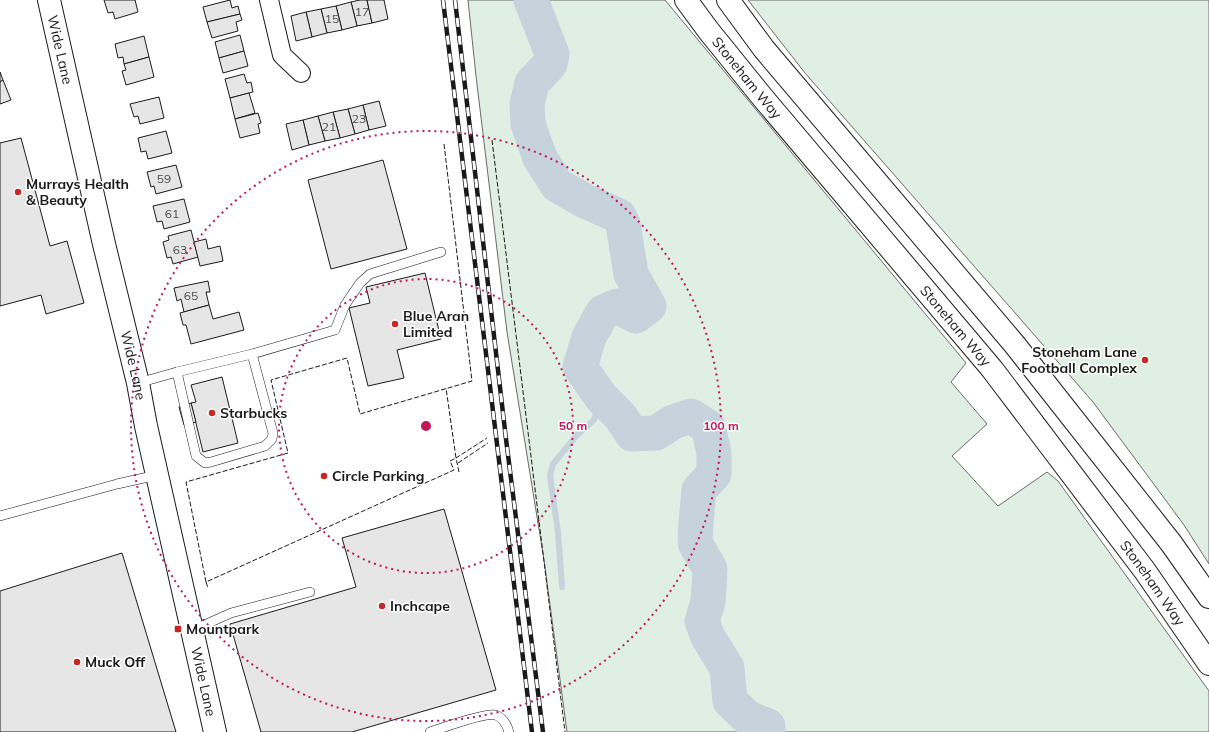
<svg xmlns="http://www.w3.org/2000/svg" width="1209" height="732" viewBox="0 0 1209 732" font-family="Mulish,sans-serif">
  <rect width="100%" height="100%" fill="#fff"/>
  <g fill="#e0efe3" stroke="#6a6a6a">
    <polygon points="468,0 665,0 966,363 951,382 987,424 952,456 998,506 1047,472 1058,481 1209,691 1209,732 567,732 544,560 507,332 476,76"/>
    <polygon points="748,0 1209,0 1209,564 1184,525 1093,402 805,73"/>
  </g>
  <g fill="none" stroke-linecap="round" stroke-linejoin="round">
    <polyline stroke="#c6d2dc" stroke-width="6" points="562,587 558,532 550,475 553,464 577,435 594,420 601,397"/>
    <polyline stroke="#c6d2dc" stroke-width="35" points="531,0 552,54 550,64 532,83 527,104 528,124 540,158 557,185 585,201 619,216 623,224 631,274 649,306 636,316 617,306 603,312 589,337 580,367 601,397 620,416 632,434 656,433 673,422 691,416 708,427 714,452 714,474 699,490 696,522 695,543 710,569 708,602 702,621 708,637 727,668 730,701 748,718 768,726 768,732"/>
  </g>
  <g fill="#e6e6e6" stroke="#1a1a1a">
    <polygon points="104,0 135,0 138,12 115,19 113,12 108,13"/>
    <polygon points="230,0 232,8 238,6 240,14 207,22 203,7"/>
    <polygon points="360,0 367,0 372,23 357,26 351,2"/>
    <polygon points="367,0 384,0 388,19 372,23"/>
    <polygon points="351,2 357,26 342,30 336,6"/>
    <polygon points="336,6 342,30 327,33 321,9"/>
    <polygon points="321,9 327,33 312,37 306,12"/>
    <polygon points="306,12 312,37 296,41 291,16"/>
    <polygon points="240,14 242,20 236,22 238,31 212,38 207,22"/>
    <polygon points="240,35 244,51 219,58 215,42"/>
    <polygon points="144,36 149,57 124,64 123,57 118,58 115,44"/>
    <polygon points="244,51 248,66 223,73 219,58"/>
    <polygon points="149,57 154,77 126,85 122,71 126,70 124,64"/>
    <polygon points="0,72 3,80 0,82"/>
    <polygon points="244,74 247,83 251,82 253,92 230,98 225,79"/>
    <polygon points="3,80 11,100 0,104 0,82"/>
    <polygon points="249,93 255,113 235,119 230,98"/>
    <polygon points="159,97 164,118 140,124 138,116 134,117 130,104"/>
    <polygon points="379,101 386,126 369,130 363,105"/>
    <polygon points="363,105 369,130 355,134 348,109"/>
    <polygon points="348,109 355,134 340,138 333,112"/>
    <polygon points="333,112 340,138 325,141 318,116"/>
    <polygon points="258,113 261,123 258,124 260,133 240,138 235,119"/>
    <polygon points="318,116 325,141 309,145 303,120"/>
    <polygon points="303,120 309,145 292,150 286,124"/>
    <polygon points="166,131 172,153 148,159 146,151 141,152 138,138"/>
    <polygon points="21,138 50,246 67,241 84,303 46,314 41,295 0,306 0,143"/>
    <polygon points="383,160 407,249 331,269 308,180"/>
    <polygon points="176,165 182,187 156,194 154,186 151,187 147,172"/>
    <polygon points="184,199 190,222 164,229 162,221 157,222 153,206"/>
    <polygon points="191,230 198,257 173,264 171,257 167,258 163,242 169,240 168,236"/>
    <polygon points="206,239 208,249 220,246 223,261 200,266 194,242"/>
    <polygon points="425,273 441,339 397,350 404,378 368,386 349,308 370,303 366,287"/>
    <polygon points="208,281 210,292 206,292 209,305 184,312 181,299 177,301 174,288"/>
    <polygon points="209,305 213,319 239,312 244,330 191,344 186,325 183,325 180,313"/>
    <polygon points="222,377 238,443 203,452 191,403 196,402 191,385"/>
    <polygon points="191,403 196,422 184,425 179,407"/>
    <polygon points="444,509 496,690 352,732 261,732 230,624 356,587 342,538"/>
    <polygon points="122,553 176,732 0,732 0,591"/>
  </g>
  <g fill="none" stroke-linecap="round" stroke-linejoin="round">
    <defs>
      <g id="service">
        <polyline points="177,372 196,456 205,463 211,462 265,446 272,439 273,433 252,354"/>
        <polyline points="138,383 177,372 252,354 335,330 345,305 360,283 370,274 441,252"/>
        <polyline points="0,516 117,484 157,475"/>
        <polyline points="193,630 231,613 310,592"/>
        <path d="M430,732C442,728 486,712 496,715C503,718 507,725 509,732"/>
      </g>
      <polyline id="minor" points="269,0 282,55 301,73"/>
      <g id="tertiary">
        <path id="s1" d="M49,0L104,244L138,383L146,426L215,732"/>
      </g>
      <g id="primary">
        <path id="s2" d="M686,0L708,30L763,98L992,369L1145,571L1209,664"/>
        <polyline points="728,0 764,49 1015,345 1171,543 1209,597"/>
      </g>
    </defs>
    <use href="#service" stroke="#1a1a1a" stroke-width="10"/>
    <use href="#minor" stroke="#1a1a1a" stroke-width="20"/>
    <use href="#tertiary" stroke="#1a1a1a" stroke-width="24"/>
    <use href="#primary" stroke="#1a1a1a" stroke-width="24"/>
    <use href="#service" stroke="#fff" stroke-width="9"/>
    <use href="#minor" stroke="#fff" stroke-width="18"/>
    <use href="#tertiary" stroke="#fff" stroke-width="22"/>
    <use href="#primary" stroke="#fff" stroke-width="22"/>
    <defs>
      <g id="rail">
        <polyline points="443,0 532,732"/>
        <polyline points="455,0 506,439 543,732"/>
      </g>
    </defs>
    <use href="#rail" stroke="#1a1a1a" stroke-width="4.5"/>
    <use href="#rail" stroke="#fff" stroke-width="3" stroke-dasharray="9" stroke-linecap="butt"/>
    <g stroke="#1a1a1a" stroke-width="1" stroke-dasharray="5 2" stroke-linecap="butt">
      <polyline points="492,140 565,732"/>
      <polyline points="444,144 472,381 360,414 347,358 271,380 288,453 186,482 206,582 454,470 450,461 456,458 446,388"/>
      <polyline points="458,463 488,443"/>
      <polyline points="459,472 456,458 487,438"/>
      <polyline points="206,582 208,588"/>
    </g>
  </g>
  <g fill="none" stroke="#c2185b" stroke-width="2" stroke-dasharray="2 4">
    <circle cx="426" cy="426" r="147"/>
    <circle cx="426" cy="426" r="295"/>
  </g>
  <g fill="#c62828" stroke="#fff" stroke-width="1.5">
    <circle cx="18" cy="192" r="4"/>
    <circle cx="395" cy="324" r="4"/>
    <circle cx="1145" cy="360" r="4"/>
    <circle cx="212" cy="413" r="4"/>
    <circle cx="324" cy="476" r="4"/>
    <circle cx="382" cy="606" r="4"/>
    <rect x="174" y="625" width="8" height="8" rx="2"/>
    <circle cx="77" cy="662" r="4"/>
  </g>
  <g text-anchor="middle" stroke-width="3" stroke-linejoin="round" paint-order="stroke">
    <g font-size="12" fill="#4d4d4d">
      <text x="362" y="16">17</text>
      <text x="332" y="23">15</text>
      <text x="359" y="123">23</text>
      <text x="329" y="131">21</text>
      <text x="164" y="183">59</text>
      <text x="172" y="218">61</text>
      <text x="180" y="254">63</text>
      <text x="191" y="300">65</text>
    </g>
    <g font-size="14" fill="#1a1a1a" stroke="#fff">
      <text dy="5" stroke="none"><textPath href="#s1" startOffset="51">Wide Lane</textPath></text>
      <text dy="5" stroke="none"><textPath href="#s2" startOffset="99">Stoneham Way</textPath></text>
      <text dy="5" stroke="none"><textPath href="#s2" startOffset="423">Stoneham Way</textPath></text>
      <text dy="5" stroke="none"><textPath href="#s1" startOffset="375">Wide Lane</textPath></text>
      <text dy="5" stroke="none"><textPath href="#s2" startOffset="747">Stoneham Way</textPath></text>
      <text dy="5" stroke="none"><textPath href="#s1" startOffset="699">Wide Lane</textPath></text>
    </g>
    <g font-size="14" font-weight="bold" fill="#1a1a1a" stroke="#fff" text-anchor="start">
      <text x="26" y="189">Murrays Health<tspan x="26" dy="16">&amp; Beauty</tspan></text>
      <text x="403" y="321">Blue Aran<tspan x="403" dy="16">Limited</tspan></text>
      <text x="1137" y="357" text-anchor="end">Stoneham Lane<tspan x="1137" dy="16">Football Complex</tspan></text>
      <text x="220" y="418">Starbucks</text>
      <text x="332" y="481">Circle Parking</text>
      <text x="390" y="611">Inchcape</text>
      <text x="186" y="634">Mountpark</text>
      <text x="85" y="667">Muck Off</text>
    </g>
  </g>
  <circle cx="426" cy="426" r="6" fill="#c2185b" stroke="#fff" stroke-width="2"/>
  <g font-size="12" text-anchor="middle" font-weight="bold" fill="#c2185b" stroke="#fff" stroke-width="3" stroke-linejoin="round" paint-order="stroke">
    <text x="573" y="430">50 m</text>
    <text x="721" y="430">100 m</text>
  </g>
</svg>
